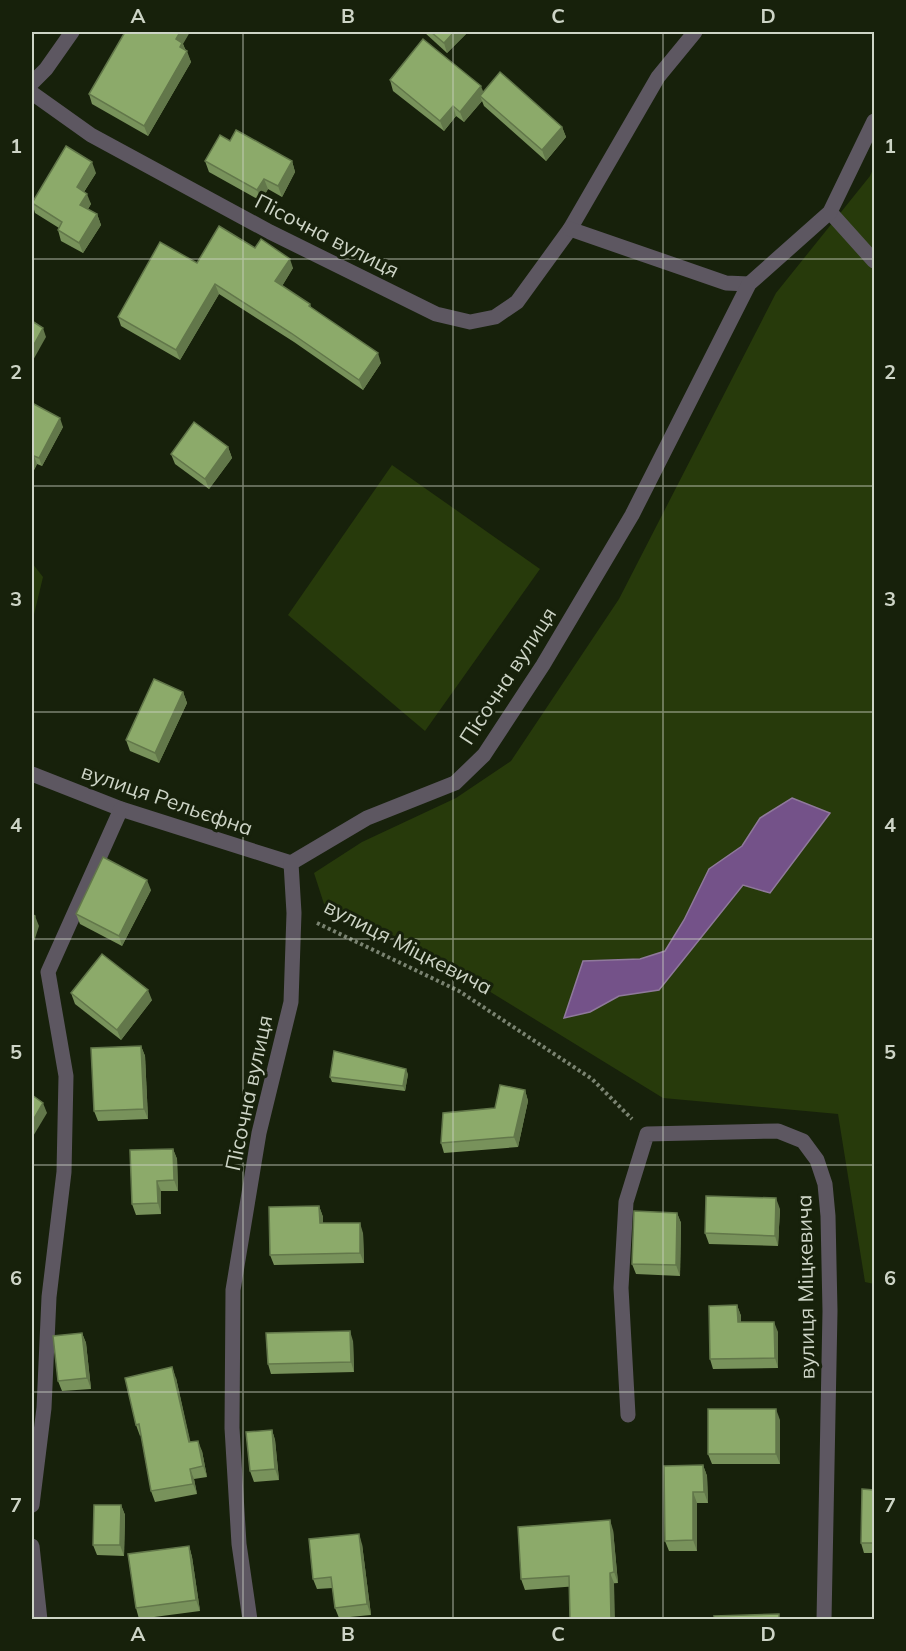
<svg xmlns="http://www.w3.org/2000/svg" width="906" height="1651" viewBox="0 0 906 1651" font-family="Mulish,sans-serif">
  <rect width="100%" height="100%" fill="#17210b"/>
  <g fill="#273a0b">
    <polygon points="874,167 874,1284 865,1282 838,1114 663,1098 414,945 324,904 314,873 362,842 456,798 511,761 619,599 776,293 870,176"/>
    <polygon points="392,465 540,569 425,731 288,615"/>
    <polygon points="32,563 43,577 32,623"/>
  </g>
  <polygon fill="#745289" stroke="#8f799b" stroke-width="1.5" points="792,798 830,813 770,893 743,885 659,990 619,996 590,1012 564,1018 583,961 640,959 665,951 684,920 709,869 742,846 760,818"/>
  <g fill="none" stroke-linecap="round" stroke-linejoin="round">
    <polyline stroke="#7a8371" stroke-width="4" stroke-dasharray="3 3" stroke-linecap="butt" points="317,923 459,991 592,1079 632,1119"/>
    <g stroke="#5d5761" stroke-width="15">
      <polyline points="32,83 46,69 72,32"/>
      <polyline points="32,93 91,135 270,232 436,314 470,322 495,317 517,302 570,229 658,77 695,32"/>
      <polyline points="830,212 874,261"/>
      <polyline points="570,229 726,283 749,284"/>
      <polyline points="32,774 121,809 291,863"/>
      <polyline points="628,1415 621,1288 626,1202 647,1134 778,1131 803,1141 817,1160 825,1184 828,1216 830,1311 824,1620"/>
      <polyline points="32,1505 44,1408 49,1297 64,1172 66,1076 48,972 121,809"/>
      <polyline points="32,1546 40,1620"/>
      <polyline points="250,1620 239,1544 232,1428 233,1290 259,1133 291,1002 294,913 291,863 367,818 455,783 484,755 543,665 632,515 749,284 830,212 874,121"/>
    </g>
  </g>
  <g fill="#78925b">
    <polygon points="424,32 468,32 447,53"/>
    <polygon points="183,44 191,62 148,136 92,104 89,94"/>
    <polygon points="390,80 483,92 562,127 566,137 546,161 484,106 482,101 464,122 456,116 444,131 393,91"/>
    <polygon points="230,141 292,161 295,172 282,197 268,189 261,201 209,172 205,161"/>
    <polygon points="96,173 84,192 91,204 88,209 97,214 101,225 83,253 61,241 58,230 59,228 35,213 32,202"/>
    <polygon points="255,248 293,268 282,286 310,304 311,307 381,363 363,390 294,342 219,294 180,360 121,326 118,317 197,263"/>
    <polygon points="32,403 63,427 42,466 37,464 32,474"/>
    <polygon points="228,447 232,458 209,489 175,464 171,454"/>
    <polygon points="183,692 187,703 159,763 130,751 126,740"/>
    <polygon points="151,890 122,946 80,924 76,914"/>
    <polygon points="71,993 152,1000 121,1040 75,1004"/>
    <polygon points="141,1046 145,1056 148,1119 98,1121 94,1111"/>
    <polygon points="408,1074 405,1091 332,1082 330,1077"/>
    <polygon points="525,1090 528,1101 518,1147 444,1153 441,1143"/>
    <polygon points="173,1149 177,1159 178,1191 161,1191 161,1214 136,1215 132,1204"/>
    <polygon points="319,1206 323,1217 323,1223 363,1233 364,1263 274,1265 270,1255"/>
    <polygon points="780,1209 778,1246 709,1244 705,1233"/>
    <polygon points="677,1213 681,1223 680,1276 636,1274 632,1264"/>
    <polygon points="737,1305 741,1316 741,1322 778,1332 778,1368 713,1369 710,1359"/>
    <polygon points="82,1333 86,1343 91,1389 62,1391 58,1381"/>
    <polygon points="353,1341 354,1372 271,1374 268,1364"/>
    <polygon points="176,1378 190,1442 202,1451 207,1477 194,1479 197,1494 155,1502 151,1491 141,1435 140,1436 136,1425"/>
    <polygon points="780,1420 780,1464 712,1464 708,1454"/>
    <polygon points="272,1430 275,1440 279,1480 254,1482 250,1471"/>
    <polygon points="703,1465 707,1476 708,1503 697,1503 697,1551 669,1551 665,1541"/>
    <polygon points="874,1490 874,1553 864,1553 861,1543"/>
    <polygon points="121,1505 125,1515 124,1556 97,1555 93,1545"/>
    <polygon points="613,1530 618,1583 525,1590 521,1579"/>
    <polygon points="362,1544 371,1615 339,1618 335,1608 333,1588 317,1589 313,1579"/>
    <polygon points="189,1546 192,1557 200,1611 139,1619 136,1608"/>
  </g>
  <g fill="#62774a">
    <polygon points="180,32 190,32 183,44 186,53 187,51 191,62 148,136 144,126 176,39"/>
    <polygon points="454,32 468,32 447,53 444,43"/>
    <polygon points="481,86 485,96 480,96 482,101 464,122 460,112"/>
    <polygon points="453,106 456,116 444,131 440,121"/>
    <polygon points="562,127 566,137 546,161 542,150"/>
    <polygon points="292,161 295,172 282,197 278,186"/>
    <polygon points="92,162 96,173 80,198 77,187"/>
    <polygon points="264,179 268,189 261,201 257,190"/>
    <polygon points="87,194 91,204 84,215 80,205"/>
    <polygon points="97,214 101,225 83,253 79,243"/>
    <polygon points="290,259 293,268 279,291 275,281"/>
    <polygon points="215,284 219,294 180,360 176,350"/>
    <polygon points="43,328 46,337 32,362 32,348"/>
    <polygon points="378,353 381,363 363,390 359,380"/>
    <polygon points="60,418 63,427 42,466 39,458"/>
    <polygon points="228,447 232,458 209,489 205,479"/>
    <polygon points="34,456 37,464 32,474 32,460"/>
    <polygon points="183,692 187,703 159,763 155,753"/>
    <polygon points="147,880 151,890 122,946 119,936"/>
    <polygon points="35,916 39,926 32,948 32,926"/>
    <polygon points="148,990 152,1000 121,1040 117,1030"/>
    <polygon points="141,1046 145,1056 148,1119 144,1109"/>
    <polygon points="406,1069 408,1074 405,1091 403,1086"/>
    <polygon points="525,1090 528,1101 518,1147 514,1137"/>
    <polygon points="43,1103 47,1113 32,1138 32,1122"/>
    <polygon points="173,1149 177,1159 178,1191 174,1180"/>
    <polygon points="157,1181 161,1191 161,1214 158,1203"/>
    <polygon points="776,1198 780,1209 778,1246 775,1236"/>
    <polygon points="319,1206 323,1217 323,1234 320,1223"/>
    <polygon points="677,1213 681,1223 680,1276 676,1265"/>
    <polygon points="360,1223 363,1233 364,1263 360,1253"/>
    <polygon points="737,1305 741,1316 741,1333 738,1322"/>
    <polygon points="774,1322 778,1332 778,1368 775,1358"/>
    <polygon points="350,1331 353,1341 354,1372 351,1362"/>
    <polygon points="82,1333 86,1343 91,1389 87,1378"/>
    <polygon points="172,1367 176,1378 193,1453 189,1442"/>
    <polygon points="776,1409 780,1420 780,1464 776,1454"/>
    <polygon points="272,1430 275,1440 279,1480 275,1469"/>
    <polygon points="198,1441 202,1451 207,1477 203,1466"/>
    <polygon points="703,1465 707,1476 708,1503 704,1492"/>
    <polygon points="190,1469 194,1479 197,1494 193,1484"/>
    <polygon points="693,1492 697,1503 697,1551 693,1540"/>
    <polygon points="121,1505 125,1515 124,1556 120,1545"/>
    <polygon points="610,1520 613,1530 618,1583 614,1572"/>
    <polygon points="359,1534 362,1544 371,1615 367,1604"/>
    <polygon points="189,1546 192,1557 200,1611 196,1600"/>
    <polygon points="610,1573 614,1583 615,1620 611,1620"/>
  </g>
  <g fill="#8caa6a" stroke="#62774a" stroke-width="1.5">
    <polygon points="125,32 180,32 176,39 182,43 180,47 187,51 144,126 89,94"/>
    <polygon points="431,32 454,32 444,43"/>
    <polygon points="423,39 481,86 460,112 453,106 440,121 390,80"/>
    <polygon points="500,72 562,127 542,150 480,96"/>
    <polygon points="236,130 292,161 278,186 264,179 257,190 205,161 220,135 230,141"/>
    <polygon points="66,146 92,162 77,187 87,194 80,205 97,214 79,243 58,230 62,222 32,203"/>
    <polygon points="219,226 255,248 261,239 290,259 275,281 310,304 309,306 378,353 359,380 291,333 215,284 176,350 118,317 160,242 197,263"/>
    <polygon points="32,321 43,328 32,348"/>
    <polygon points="32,403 60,418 39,458 34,456 32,460"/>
    <polygon points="194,422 228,447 205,479 171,454"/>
    <polygon points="154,679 183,692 155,753 126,740"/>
    <polygon points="103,857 147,880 119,936 76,914"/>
    <polygon points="32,914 35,916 32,926"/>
    <polygon points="102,954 148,990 117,1030 71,993"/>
    <polygon points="141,1046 144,1109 94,1111 91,1048"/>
    <polygon points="334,1051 406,1069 403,1086 330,1077"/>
    <polygon points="500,1085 525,1090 514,1137 441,1143 443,1113 495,1108"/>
    <polygon points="32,1095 43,1103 32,1122"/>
    <polygon points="173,1149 174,1180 157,1181 158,1203 132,1204 130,1150"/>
    <polygon points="706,1196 776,1198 775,1236 705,1233"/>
    <polygon points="319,1206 320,1223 360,1223 360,1253 270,1255 269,1207"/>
    <polygon points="634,1211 677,1213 676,1265 632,1264"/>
    <polygon points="737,1305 738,1322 774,1322 775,1358 710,1359 709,1306"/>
    <polygon points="350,1331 351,1362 268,1364 266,1333"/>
    <polygon points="82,1333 87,1378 58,1381 53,1336"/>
    <polygon points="172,1367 189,1442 198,1441 203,1466 190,1469 193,1484 151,1491 139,1424 136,1425 125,1378"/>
    <rect x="708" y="1409" width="68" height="45"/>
    <polygon points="272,1430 275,1469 250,1471 246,1432"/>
    <polygon points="703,1465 704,1492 693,1492 693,1540 665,1541 664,1466"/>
    <polygon points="862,1489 874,1490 874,1543 861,1543"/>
    <polygon points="94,1505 121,1505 120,1545 93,1545"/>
    <polygon points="610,1520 614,1572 610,1573 611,1620 570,1620 569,1576 521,1579 518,1527"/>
    <polygon points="359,1534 367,1604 335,1608 331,1577 313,1579 309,1539"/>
    <polygon points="189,1546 196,1600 136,1608 128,1554"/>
    <polygon points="779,1614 779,1620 715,1620 714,1616"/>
  </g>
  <path fill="none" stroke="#cdd4c6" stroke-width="1.5" stroke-opacity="0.55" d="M243,32V1620M453,32V1620M663,32V1620M32,259H874M32,486H874M32,712H874M32,939H874M32,1165H874M32,1392H874"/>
  <g text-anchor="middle" stroke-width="6" stroke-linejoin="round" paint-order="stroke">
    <g font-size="21" fill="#cdd4c6" stroke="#17210b">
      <text transform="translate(327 236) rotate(27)" y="7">Пісочна вулиця</text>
      <text transform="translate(508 676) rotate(-57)" y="7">Пісочна вулиця</text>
      <text transform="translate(167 800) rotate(19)" y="7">вулиця Рельєфна</text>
      <text transform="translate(408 947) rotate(27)" y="7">вулиця Міцкевича</text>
      <text transform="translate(249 1093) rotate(-78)" y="7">Пісочна вулиця</text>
      <text transform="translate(806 1287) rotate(-91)" y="7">вулиця Міцкевича</text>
    </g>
  </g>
  <rect width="906" height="1651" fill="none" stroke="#17210b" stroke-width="66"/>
  <rect x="33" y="33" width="840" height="1585" fill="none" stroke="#cdd4c6" stroke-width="2"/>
  <g font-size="20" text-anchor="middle" font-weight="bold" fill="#cdd4c6">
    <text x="138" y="23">A</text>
    <text x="348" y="23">B</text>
    <text x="558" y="23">C</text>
    <text x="768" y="23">D</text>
    <text x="16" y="153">1</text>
    <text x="890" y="153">1</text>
    <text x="16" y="379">2</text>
    <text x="890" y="379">2</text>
    <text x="16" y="606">3</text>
    <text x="890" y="606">3</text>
    <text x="16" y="832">4</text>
    <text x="890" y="832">4</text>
    <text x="16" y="1059">5</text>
    <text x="890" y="1059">5</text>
    <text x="16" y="1285">6</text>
    <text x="890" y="1285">6</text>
    <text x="16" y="1512">7</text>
    <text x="890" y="1512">7</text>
    <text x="138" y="1641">A</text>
    <text x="348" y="1641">B</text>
    <text x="558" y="1641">C</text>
    <text x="768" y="1641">D</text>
  </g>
</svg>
